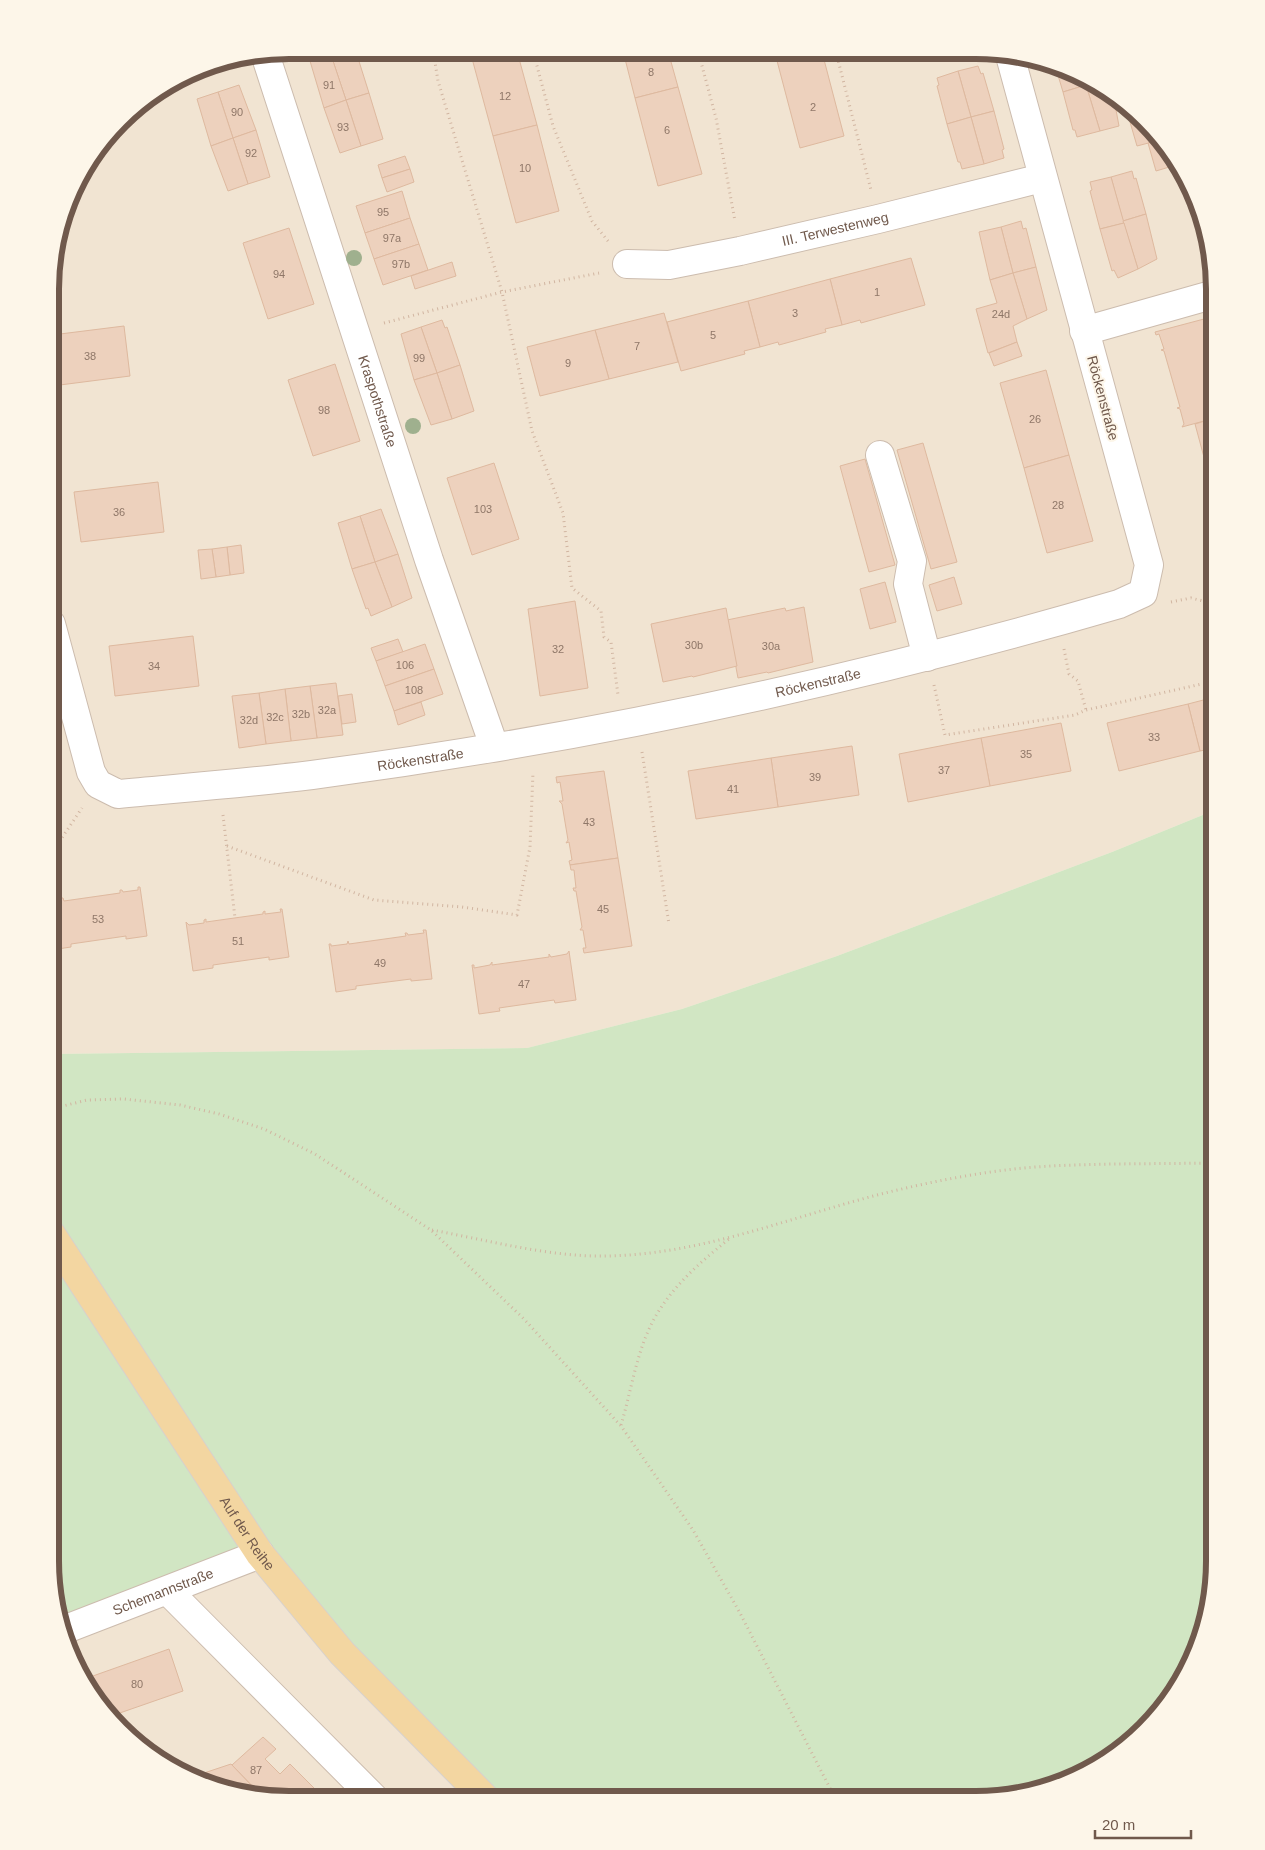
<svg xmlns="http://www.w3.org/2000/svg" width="1265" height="1850" viewBox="0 0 1265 1850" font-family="Helvetica,sans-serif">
  <rect width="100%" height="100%" fill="#faf2e3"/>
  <g fill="#f1e4d2">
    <polygon points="288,50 1008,52 1068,68 1122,99 1191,183 1215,288 1215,810 1112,852 837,956 682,1009 527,1048 51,1054 52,257 82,169 131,109 211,63"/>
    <polygon points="260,1557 481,1799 257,1798 197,1782 143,1751 74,1667 66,1630"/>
  </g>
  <polygon fill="#d1e6c3" points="1215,810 1214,1578 1202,1639 1175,1694 1134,1741 1082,1776 977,1800 492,1799 261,1554 66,1629 50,1562 51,1054 527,1048 682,1009 837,956 1112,852"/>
  <g fill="#edd1bd" stroke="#deb99f">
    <polygon points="345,50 353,50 355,56 357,55 369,93 346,100 331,55"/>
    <polygon points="470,51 517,51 537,125 493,136"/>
    <polygon points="623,51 668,51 678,87 635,98"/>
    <polygon points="774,51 799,51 776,57"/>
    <polygon points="799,51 822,52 844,136 800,148 776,57"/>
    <polygon points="331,55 346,100 324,108 310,61"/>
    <polygon points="1055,65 1068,68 1084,77 1086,85 1063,92"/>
    <polygon points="978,66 981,74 983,73 994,111 971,117 958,71"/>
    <polygon points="958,71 971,117 947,124 937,86 939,85 937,78"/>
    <polygon points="1094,83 1113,94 1119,126 1100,131 1086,85"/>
    <polygon points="239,85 256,130 233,138 218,92"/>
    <polygon points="1086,85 1100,131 1077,137 1075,130 1073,130 1063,92"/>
    <polygon points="678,87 702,174 658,186 635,98"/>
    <polygon points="218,92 233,138 211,146 197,99"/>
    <polygon points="369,93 383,139 361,146 346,100"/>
    <polygon points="346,100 361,146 340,153 324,108"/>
    <polygon points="994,111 1004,149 1002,150 1004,158 984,164 971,117"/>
    <polygon points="971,117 984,164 962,169 960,162 958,162 947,124"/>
    <polygon points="1139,120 1156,141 1137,146 1130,122"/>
    <polygon points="537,125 559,211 516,223 493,136"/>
    <polygon points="256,130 270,177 248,184 233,138"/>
    <polygon points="233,138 248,184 228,191 211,146"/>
    <polygon points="1156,141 1176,165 1156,171 1148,143"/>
    <polygon points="405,156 410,169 382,178 378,165"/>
    <polygon points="410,169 414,182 387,192 382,178"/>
    <polygon points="1132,171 1134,179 1136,178 1146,214 1123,221 1111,177"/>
    <polygon points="1111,177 1124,223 1100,229 1090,191 1092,190 1090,182"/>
    <polygon points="402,191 410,218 365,233 356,206"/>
    <polygon points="1146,214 1157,259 1138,269 1123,221"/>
    <polygon points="410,218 419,244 374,259 365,233"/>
    <polygon points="1021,221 1023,229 1026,228 1036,267 1013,273 1001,227"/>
    <polygon points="1124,223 1138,269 1118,278 1114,270 1112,271 1100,229"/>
    <polygon points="1001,227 1013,273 990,280 979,232"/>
    <polygon points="289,228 314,304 268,319 243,243"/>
    <polygon points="419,244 428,270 383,285 374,259"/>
    <polygon points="911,258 925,305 861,323 860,320 842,325 830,279"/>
    <polygon points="452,262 456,276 415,289 411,276"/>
    <polygon points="1036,267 1047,310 1027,319 1013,273"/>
    <polygon points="1013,273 1027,319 1013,326 1017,342 988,353 976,309 997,303 990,280"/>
    <polygon points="830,279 842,325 825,329 826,332 779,345 778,342 760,347 748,301"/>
    <polygon points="748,301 760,347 744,351 745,354 681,371 667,322"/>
    <polygon points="664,313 678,362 609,379 595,330"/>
    <polygon points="1204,319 1215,371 1215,418 1182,427 1184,424 1180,409 1177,408 1180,407 1164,351 1161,350 1164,349 1159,334 1156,335 1155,332"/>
    <polygon points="442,320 445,328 447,327 460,365 437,373 421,327"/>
    <polygon points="124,326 130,376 52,386 52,335"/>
    <polygon points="421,327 437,373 414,380 401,334"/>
    <polygon points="595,330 609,379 540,396 527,347"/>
    <polygon points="1017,342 1022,356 994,366 989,353"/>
    <polygon points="335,364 360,441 313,456 288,380"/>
    <polygon points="460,365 474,411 452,419 437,373"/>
    <polygon points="1046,370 1069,455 1024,468 1000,383"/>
    <polygon points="437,373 452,419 431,425 414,380"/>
    <polygon points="1215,418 1215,498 1195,424"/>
    <polygon points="923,443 957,562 931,569 897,450"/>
    <polygon points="1069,455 1093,541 1047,553 1024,468"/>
    <polygon points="865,459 895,565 869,572 840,466"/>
    <polygon points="494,463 519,539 472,555 447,478"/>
    <polygon points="158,482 164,532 81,542 74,492"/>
    <polygon points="381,509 398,554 375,562 360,516"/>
    <polygon points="360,516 375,562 352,569 338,523"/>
    <polygon points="241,545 244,573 230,575 227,547"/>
    <polygon points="227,547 230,575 216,577 212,549"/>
    <polygon points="212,549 216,577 201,579 198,550"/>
    <polygon points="398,554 412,598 392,607 375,562"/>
    <polygon points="375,562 392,607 371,616 368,608 366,609 352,569"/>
    <polygon points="954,577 962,604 937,611 929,585"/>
    <polygon points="885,582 896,622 870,629 860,589"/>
    <polygon points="575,601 588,688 540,696 528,609"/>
    <polygon points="804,607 813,662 768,673 767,672 738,678 727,620 785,608 786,611"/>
    <polygon points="726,608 737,666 693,677 692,676 663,682 651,624"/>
    <polygon points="193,636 199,686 115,696 109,646"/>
    <polygon points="398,639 403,652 376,661 371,648"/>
    <polygon points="425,644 434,669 385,686 376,661"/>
    <polygon points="434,669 443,694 394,711 385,686"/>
    <polygon points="336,683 343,735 317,738 310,686"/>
    <polygon points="310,686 317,738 291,741 285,689"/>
    <polygon points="285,689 291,741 266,744 259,693"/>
    <polygon points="259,693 266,744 239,748 232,696"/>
    <polygon points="352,694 356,722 342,724 338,696"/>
    <polygon points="1215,697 1215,748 1200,751 1188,704"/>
    <polygon points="421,702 425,715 398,725 394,711"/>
    <polygon points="1188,704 1200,751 1119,771 1107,723"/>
    <polygon points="1061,723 1071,771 990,786 981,738"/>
    <polygon points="981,738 990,786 908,802 899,754"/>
    <polygon points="852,746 859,795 778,807 771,758"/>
    <polygon points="771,758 778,807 696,819 688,771"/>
    <polygon points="604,771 618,858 570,865 569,861 572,860 569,842 566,843 568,840 562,804 559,801 563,801 560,782 557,783 556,777"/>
    <polygon points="618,858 632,946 584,953 583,948 586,948 583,930 580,930 582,927 576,891 574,891 573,888 576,888 574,870 571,870 570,865"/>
    <polygon points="138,887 140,887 147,936 126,939 126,936 71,944 71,947 51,950 51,903 61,901 61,898 63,898 64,901 120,893 120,890 122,890 123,892 138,890"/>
    <polygon points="280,909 282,909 289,957 269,960 269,957 213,965 213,968 193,971 186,922 189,925 204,923 204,920 206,919 206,922 263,914 263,912 265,911 265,914 281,912"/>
    <polygon points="423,930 426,930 432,979 411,981 411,979 356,986 356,989 336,992 329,944 331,944 331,946 347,944 348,941 349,944 406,936 405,933 407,933 408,935 424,933"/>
    <polygon points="569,951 576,1000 555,1003 554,1000 499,1008 500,1011 479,1014 472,965 474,965 474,968 490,965 492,962 492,965 549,957 549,954 551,957 567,954"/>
    <polygon points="169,1649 183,1691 114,1715 95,1692 90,1677"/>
    <polygon points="263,1737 276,1749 265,1759 280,1774 290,1764 315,1789 306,1798 264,1798 232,1765"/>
    <polygon points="231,1764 251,1785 242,1794 197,1782 192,1777"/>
    <polygon points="315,1789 324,1798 306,1798"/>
  </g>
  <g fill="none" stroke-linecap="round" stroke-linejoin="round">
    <defs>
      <g id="minor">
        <path id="s1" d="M265,54L429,560L494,746"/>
        <path id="s2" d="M627,264L669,265L740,251L878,219L1042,178"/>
        <polyline points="1084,331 1215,294"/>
        <polyline points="880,455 912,561 908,584 927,657"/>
        <path id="s3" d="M51,624L91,772L98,784L118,794C182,788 247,783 312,775C585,739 855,681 1119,604L1143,593L1149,565L1009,52"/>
        <polyline points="168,1591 374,1798"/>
        <path id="s4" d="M66,1629L260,1554"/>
      </g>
      <g id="major">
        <path id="s5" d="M51,1234L260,1554L342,1653L486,1799"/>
      </g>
    </defs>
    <use href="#minor" stroke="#ccbcae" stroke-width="30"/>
    <use href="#major" stroke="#d7d1cd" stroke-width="30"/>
    <g stroke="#d1b5a1" stroke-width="3" stroke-dasharray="1 4" stroke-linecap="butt">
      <polyline points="433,50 438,81 502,292 532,431 563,513 572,588 601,611 604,637 611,642 618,695"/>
      <polyline points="533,51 553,126 592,221 608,241"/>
      <polyline points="698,51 716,118 735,221"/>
      <polyline points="836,52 871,190"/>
      <polyline points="384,323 502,292 599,273"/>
      <polyline points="1171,602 1191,598 1215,604"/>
      <polyline points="1064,649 1069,674 1078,681 1086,710"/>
      <polyline points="934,685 945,735 1075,715 1086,710 1215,681"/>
      <polyline points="642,752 669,924"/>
      <polyline points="223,815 235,918"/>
      <polyline points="227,846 374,900 462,907 517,915 530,847 533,772"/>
      <polyline points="51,854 82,808"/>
      <polyline points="51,1109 87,1100 124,1099 180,1105 219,1114 264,1129 315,1154 431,1230 524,1319 621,1426 693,1530 740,1613 836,1800"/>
      <path d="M432,1230C487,1240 549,1257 605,1256C702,1255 793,1216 885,1193C934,1181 985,1171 1035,1167C1094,1163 1155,1164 1215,1163"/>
      <path d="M621,1425C631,1392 636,1355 651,1325C668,1290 699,1263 729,1239"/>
    </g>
    <use href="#minor" stroke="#fff" stroke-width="28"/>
    <use href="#major" stroke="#f3d6a1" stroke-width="28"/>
  </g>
  <g fill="#9fb08e">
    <circle cx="354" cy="258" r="8"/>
    <circle cx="413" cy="426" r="8"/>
  </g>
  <g text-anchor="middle" stroke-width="4" stroke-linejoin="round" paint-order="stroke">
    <g font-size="11" fill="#8f7768">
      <text x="651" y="76">8</text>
      <text x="329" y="89">91</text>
      <text x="505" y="100">12</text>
      <text x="813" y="111">2</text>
      <text x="237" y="116">90</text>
      <text x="343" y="131">93</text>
      <text x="667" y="134">6</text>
      <text x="251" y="157">92</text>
      <text x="525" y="172">10</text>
      <text x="383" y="216">95</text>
      <text x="392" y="242">97a</text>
      <text x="401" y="268">97b</text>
      <text x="279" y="278">94</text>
      <text x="877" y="296">1</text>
      <text x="795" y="317">3</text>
      <text x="1001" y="318">24d</text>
      <text x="713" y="339">5</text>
      <text x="637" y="350">7</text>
      <text x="90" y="360">38</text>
      <text x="419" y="362">99</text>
      <text x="568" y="367">9</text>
      <text x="324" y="414">98</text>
      <text x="1035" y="423">26</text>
      <text x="1058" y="509">28</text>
      <text x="483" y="513">103</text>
      <text x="119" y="516">36</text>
      <text x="694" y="649">30b</text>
      <text x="771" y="650">30a</text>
      <text x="558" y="653">32</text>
      <text x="405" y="669">106</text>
      <text x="154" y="670">34</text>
      <text x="414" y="694">108</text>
      <text x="327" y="714">32a</text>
      <text x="301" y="718">32b</text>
      <text x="275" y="721">32c</text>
      <text x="249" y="724">32d</text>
      <text x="1154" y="741">33</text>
      <text x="1026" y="758">35</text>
      <text x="944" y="774">37</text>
      <text x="815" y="781">39</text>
      <text x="733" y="793">41</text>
      <text x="589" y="826">43</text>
      <text x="603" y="913">45</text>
      <text x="98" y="923">53</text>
      <text x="238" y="945">51</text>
      <text x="380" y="967">49</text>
      <text x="524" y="988">47</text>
      <text x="137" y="1688">80</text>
      <text x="256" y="1774">87</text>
    </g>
    <g font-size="14" fill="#70594c" stroke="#fdf6e9">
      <text dy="5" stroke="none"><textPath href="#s2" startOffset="212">III. Terwestenweg</textPath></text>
      <text transform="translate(1103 398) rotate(75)" y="5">Röckenstraße</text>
      <text dy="5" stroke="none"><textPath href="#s1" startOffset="365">Kraspothstraße</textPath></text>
      <text dy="5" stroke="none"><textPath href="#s3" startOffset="899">Röckenstraße</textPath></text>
      <text dy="5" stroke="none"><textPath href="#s3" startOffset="494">Röckenstraße</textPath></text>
      <text dy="5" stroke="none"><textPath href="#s5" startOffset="358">Auf der Reihe</textPath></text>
      <text dy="5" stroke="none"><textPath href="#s4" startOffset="104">Schemannstraße</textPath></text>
    </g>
  </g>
  <path d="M0 0H1265V1850H0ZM289 59H976A230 230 0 0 1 1206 289V1561A230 230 0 0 1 976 1791H289A230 230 0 0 1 59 1561V289A230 230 0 0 1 289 59Z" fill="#fdf6e9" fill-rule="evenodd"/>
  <path fill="none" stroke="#70594c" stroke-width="6" d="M289 59H976A230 230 0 0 1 1206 289V1561A230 230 0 0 1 976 1791H289A230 230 0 0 1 59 1561V289A230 230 0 0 1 289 59Z"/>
  <path d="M1095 1830v8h96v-8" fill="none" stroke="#70594c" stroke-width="2.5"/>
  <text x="1102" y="1830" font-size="15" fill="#70594c" stroke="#fdf6e9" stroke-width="4" paint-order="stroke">20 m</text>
</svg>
